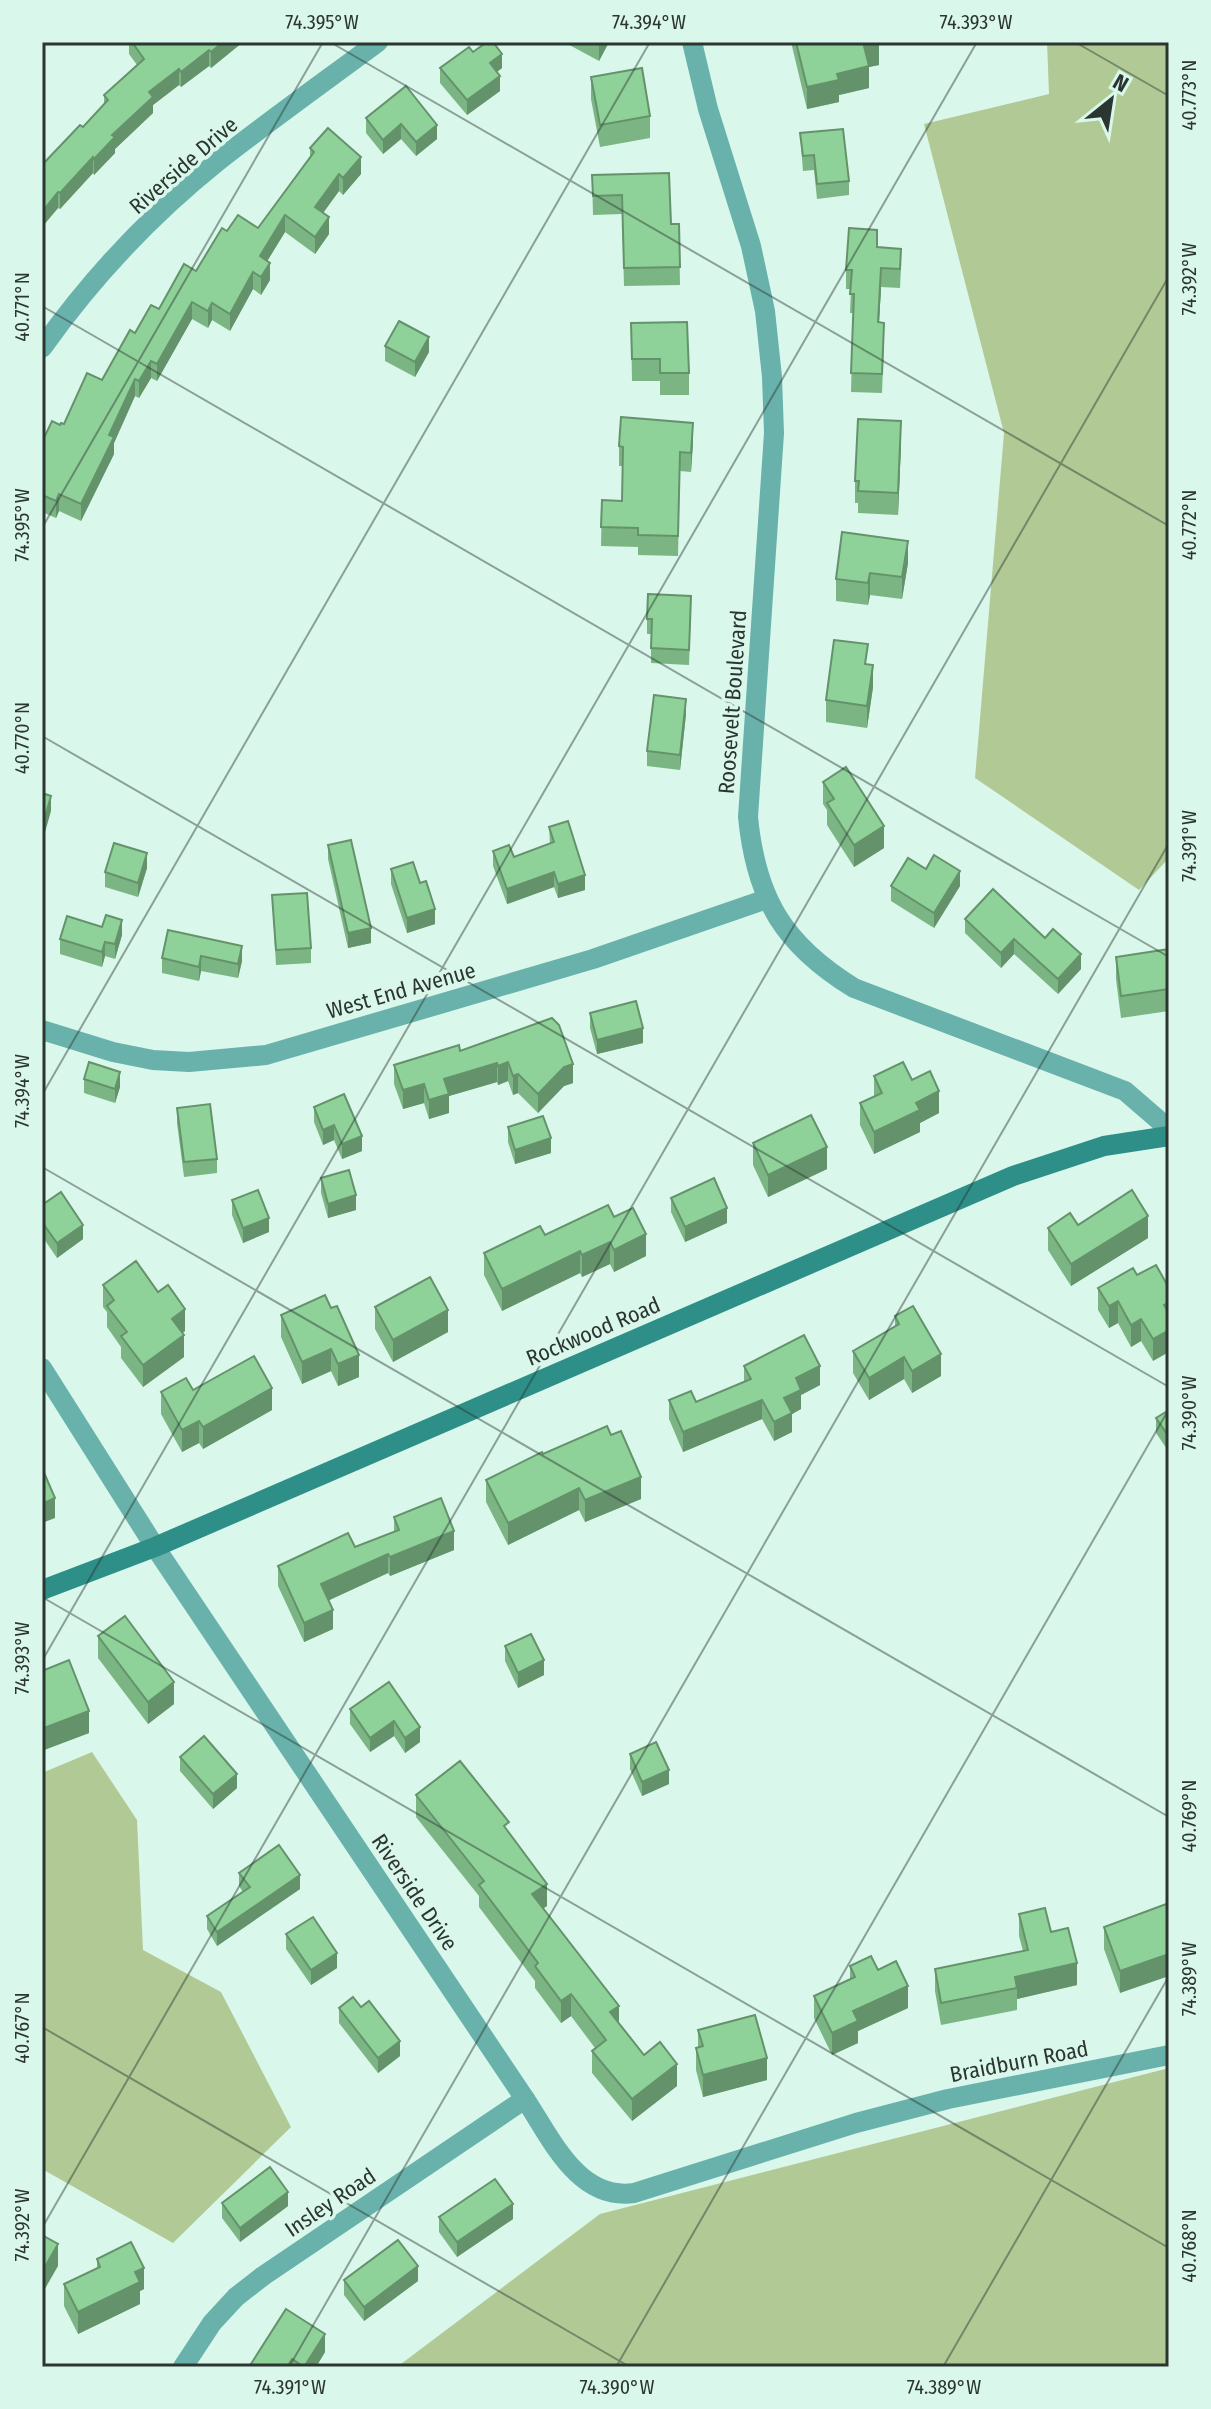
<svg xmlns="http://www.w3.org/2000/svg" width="1211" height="2409" viewBox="0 0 1211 2409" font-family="'Fira Sans Condensed',sans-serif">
  <rect width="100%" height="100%" fill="#daf7eb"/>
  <g fill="#b1ca95">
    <polygon points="1047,42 1169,42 1169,858 1139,890 975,778 1004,433 924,124 1049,94"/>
    <polygon points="92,1752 137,1820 143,1950 221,1992 291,2127 173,2243 42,2169 42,1773"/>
    <polygon points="1169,2068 1169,2367 397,2367 600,2214"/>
  </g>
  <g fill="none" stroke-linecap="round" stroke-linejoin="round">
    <g stroke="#69b2ac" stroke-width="20">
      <path d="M692,42L708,109L751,246L765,311L772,377L774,433L748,817C756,899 784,945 854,988L1125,1091L1169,1129"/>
      <path d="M42,348C91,279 151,215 217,162C269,121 324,82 378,42"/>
      <polyline points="42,1030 113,1052 153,1060 189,1062 266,1055 593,959 767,899"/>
      <path d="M42,1368L155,1547L525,2099C551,2138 578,2201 634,2193L856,2123L948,2099L1169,2055"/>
      <polyline points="183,2367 212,2323 236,2297 263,2276 525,2099"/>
    </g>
    <polyline stroke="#2d8f88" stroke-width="20" points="42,1590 155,1547 1013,1176 1104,1146 1169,1136"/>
  </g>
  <g fill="#7bb584">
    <polygon points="129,42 243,42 211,68 209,66 181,87 179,85 153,105 153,113 115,149 115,153 94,175 93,173 60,209 58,208 42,227 83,127 104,105 104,95 137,65 129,54"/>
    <polygon points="564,42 609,42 599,61"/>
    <polygon points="791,42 878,42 879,65 869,67 869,88 839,95 839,102 807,109"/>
    <polygon points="473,52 502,68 497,72 500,91 467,115 440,83 440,68"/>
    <polygon points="591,77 650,116 650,138 600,147 591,99"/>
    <polygon points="406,86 437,139 416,156 401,139 383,154 366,133 366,118"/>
    <polygon points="800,133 849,181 849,195 817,199 814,170 803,171"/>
    <polygon points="310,148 361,174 343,195 339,191 323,213 329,234 315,254 285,232 267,261 270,280 261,295 253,289 230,331 212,320 208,328 192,319 157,381 151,378 139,398 135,396 114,443 114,454 81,521 59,511 56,518 42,512 42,442 60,425 64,424 102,380 135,333 196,271 227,231 258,228 310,157"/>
    <polygon points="592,175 671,224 679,224 680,285 624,286 622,214 593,215"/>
    <polygon points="877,247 901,268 900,288 881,287 879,322 884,342 882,393 851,392 853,313 850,313 851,289 846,289 846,270"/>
    <polygon points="631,323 689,373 689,395 660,395 660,381 632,381"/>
    <polygon points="385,346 429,352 415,377 385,361"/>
    <polygon points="693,442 691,472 680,471 678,556 638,555 638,547 601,546 602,500 622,501 622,466 619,466 619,446"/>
    <polygon points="901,443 898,515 858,513 858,503 855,503 855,481"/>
    <polygon points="908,563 902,599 870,595 868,605 836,601 836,579"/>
    <polygon points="691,611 689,665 651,663 651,634 647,634 647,619"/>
    <polygon points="868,664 873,687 867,728 826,722 826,700"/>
    <polygon points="686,714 680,770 647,766 647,751"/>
    <polygon points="823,782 884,848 854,867 827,825 827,810 823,804"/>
    <polygon points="549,827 585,890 558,898 554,887 507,904 493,866 493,851 514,857 550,844"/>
    <polygon points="328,845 371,943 348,948 328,859"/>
    <polygon points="147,868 138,897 105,887 105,872"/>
    <polygon points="391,869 435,924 407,933 391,884"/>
    <polygon points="926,869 960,886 934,928 891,901 891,886"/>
    <polygon points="272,895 311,948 311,963 276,965"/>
    <polygon points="965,919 1045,938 1081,969 1058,994 1014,954 1001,968 965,933"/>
    <polygon points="122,935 115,959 105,956 102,967 60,954 60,939"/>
    <polygon points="242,946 242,961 238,978 201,971 199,981 162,973 162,958"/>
    <polygon points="1169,949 1169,1011 1121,1018 1116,979 1116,957"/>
    <polygon points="590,1013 643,1043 597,1054 590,1028"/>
    <polygon points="552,1018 573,1083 564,1086 538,1113 518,1093 513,1095 508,1081 498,1085 497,1082 449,1096 449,1113 429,1119 424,1103 403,1109 394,1084 394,1065 460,1051"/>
    <polygon points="874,1076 912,1080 939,1113 920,1123 920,1132 874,1154 860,1125 860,1103 874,1097"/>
    <polygon points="84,1079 120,1087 115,1103 84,1093"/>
    <polygon points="314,1107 362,1151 342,1159 334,1140 323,1145 314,1122"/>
    <polygon points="177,1108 217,1159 217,1173 184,1177 177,1123"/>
    <polygon points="508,1127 551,1153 515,1164 508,1142"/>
    <polygon points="753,1143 827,1169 768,1197 753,1165"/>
    <polygon points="321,1178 356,1210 328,1218 321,1193"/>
    <polygon points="671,1198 727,1223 685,1242 671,1212"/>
    <polygon points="232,1200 269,1232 243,1243 232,1215"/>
    <polygon points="42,1205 83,1239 57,1258 42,1236"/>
    <polygon points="614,1217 646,1256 614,1272 610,1264 582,1277 580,1273 502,1311 484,1275 484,1253 545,1235"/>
    <polygon points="1078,1225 1148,1238 1071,1286 1048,1250 1048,1228"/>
    <polygon points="1156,1265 1153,1361 1141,1341 1131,1347 1118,1323 1109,1328 1098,1310 1098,1288 1137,1275"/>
    <polygon points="103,1285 185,1331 182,1333 184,1357 143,1387 121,1358 121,1347 107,1327 107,1312 103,1307"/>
    <polygon points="325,1295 359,1377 338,1386 331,1371 302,1384 281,1337 281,1315"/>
    <polygon points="375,1307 448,1332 393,1362 375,1329"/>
    <polygon points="895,1316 941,1376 912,1393 904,1379 869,1400 853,1373 853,1351 895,1326"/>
    <polygon points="744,1366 820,1385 801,1395 801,1409 792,1414 792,1432 774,1441 762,1419 683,1452 669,1419 669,1400 696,1402 744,1382"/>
    <polygon points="193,1390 272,1410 203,1449 199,1443 182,1452 161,1414 161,1392"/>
    <polygon points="1169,1410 1169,1452 1156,1433 1156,1418"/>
    <polygon points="543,1454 641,1499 585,1522 579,1510 508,1545 486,1502 486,1480"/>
    <polygon points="394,1517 454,1550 390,1576 388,1573 329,1600 333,1629 304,1642 278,1586 278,1566 355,1547 394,1532"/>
    <polygon points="98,1636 174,1704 148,1724 98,1658"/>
    <polygon points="505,1646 544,1675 518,1688 505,1661"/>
    <polygon points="42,1671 89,1733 44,1750 42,1745"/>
    <polygon points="350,1709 420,1727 420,1742 405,1753 394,1736 370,1752 350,1724"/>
    <polygon points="630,1754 669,1784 642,1796 630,1769"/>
    <polygon points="180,1757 237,1788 213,1809 180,1771"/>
    <polygon points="416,1795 509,1833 547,1906 543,1908 619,2023 644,2055 677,2086 632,2121 592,2073 592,2051 595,2048 571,2016 561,2023 535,1988 535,1981 479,1907 479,1896 416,1817"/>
    <polygon points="239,1873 300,1889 217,1946 207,1929 207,1916 243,1892 239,1886"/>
    <polygon points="1169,1903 1120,1993 1104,1949 1104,1927"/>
    <polygon points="1019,1914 1051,1932 1077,1985 1017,1999 1017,2010 941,2025 935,1991 935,1969 1023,1951 1019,1936"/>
    <polygon points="286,1934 337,1968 311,1985 286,1949"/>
    <polygon points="850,1966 878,1970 908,2008 858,2031 858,2043 832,2055 814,2018 814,1996 850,1979"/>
    <polygon points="361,2007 400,2056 378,2073 339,2023 339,2008"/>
    <polygon points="698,2030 767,2080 703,2097 696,2070 696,2048 698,2047"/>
    <polygon points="222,2203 288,2206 240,2242 222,2218"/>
    <polygon points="439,2217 513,2219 457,2257 439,2232"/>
    <polygon points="97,2259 144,2289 140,2291 140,2304 78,2334 64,2306 64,2284 97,2268"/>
    <polygon points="344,2280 418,2281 364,2321 344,2295"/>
    <polygon points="325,2352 316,2367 249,2367"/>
  </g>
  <g fill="#64936b">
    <polygon points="223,42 243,42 211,68 211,52"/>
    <polygon points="599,42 609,42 599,61"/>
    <polygon points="879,43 879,65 869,67 869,88 839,95 839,102 807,109 807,87 837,74 864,46"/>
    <polygon points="209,50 209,66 181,87 181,72"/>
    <polygon points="502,54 502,68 490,77 490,63"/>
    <polygon points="179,69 179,85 153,105 153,113 115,149 115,153 94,175 94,159 112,135 149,92"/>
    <polygon points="500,76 500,91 467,115 467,100"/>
    <polygon points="401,124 401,139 383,154 383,140"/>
    <polygon points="437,125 437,139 416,156 416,142"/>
    <polygon points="93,157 93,173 60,209 60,193"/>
    <polygon points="361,157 361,174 343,195 343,178"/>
    <polygon points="339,174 339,191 315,224 315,207"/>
    <polygon points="58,192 58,208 42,227 42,212"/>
    <polygon points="285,215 285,232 260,273 260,256"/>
    <polygon points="329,217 329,234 315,254 315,237"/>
    <polygon points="270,263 270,280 261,295 261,277"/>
    <polygon points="881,268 881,287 878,341 878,322"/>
    <polygon points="253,272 253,289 230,331 230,314"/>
    <polygon points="192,302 192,319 157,381 157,364"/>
    <polygon points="212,303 212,320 208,328 208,311"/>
    <polygon points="429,337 429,352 415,377 415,362"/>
    <polygon points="151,361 151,378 139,398 139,381"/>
    <polygon points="135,379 135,396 114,443 114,454 81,521 81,504 109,435"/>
    <polygon points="901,421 901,443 898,515 898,493"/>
    <polygon points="693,423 693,442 691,472 691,453"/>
    <polygon points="59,494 59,511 56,518 56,501"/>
    <polygon points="908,541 908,563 902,599 902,577"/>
    <polygon points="870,573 870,595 868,605 868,583"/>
    <polygon points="873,665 873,687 867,728 867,706"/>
    <polygon points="686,699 686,714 680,770 680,755"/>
    <polygon points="51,796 51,811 42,843 42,828"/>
    <polygon points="884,826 884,848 854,867 854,845"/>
    <polygon points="147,853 147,868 138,897 138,883"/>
    <polygon points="960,871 960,886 934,928 934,913"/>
    <polygon points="554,872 554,887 507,904 507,889"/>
    <polygon points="585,875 585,890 558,898 558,884"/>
    <polygon points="435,909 435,924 407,933 407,918"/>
    <polygon points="122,920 122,935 115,959 115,944"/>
    <polygon points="371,928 371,943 348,948 348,933"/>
    <polygon points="1014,939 1014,954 1001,968 1001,953"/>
    <polygon points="105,942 105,956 102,967 102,952"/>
    <polygon points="242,946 242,961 238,978 238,964"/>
    <polygon points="1081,954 1081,969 1058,994 1058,979"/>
    <polygon points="201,956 201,971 199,981 199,967"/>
    <polygon points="643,1028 643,1043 597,1054 597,1040"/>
    <polygon points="508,1062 508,1081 498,1085 498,1066"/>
    <polygon points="497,1063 497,1082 449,1096 449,1113 429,1119 429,1100 444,1079"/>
    <polygon points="573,1064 573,1083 564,1086 538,1113 538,1094 564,1067"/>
    <polygon points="120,1072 120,1087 115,1103 115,1089"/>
    <polygon points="518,1074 518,1093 513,1095 513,1076"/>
    <polygon points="424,1084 424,1103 403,1109 403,1090"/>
    <polygon points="939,1091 939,1113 920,1123 920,1132 874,1154 874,1132 916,1103"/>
    <polygon points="334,1125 334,1140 323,1145 323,1130"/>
    <polygon points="362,1136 362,1151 342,1159 342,1144"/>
    <polygon points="551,1138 551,1153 515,1164 515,1150"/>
    <polygon points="827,1147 827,1169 768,1197 768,1175"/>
    <polygon points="356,1195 356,1210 328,1218 328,1204"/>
    <polygon points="727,1208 727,1223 685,1242 685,1227"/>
    <polygon points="1148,1216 1148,1238 1071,1286 1071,1264"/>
    <polygon points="269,1218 269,1232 243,1243 243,1228"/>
    <polygon points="83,1225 83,1239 57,1258 57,1243"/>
    <polygon points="646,1234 646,1256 614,1272 614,1250"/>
    <polygon points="610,1242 610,1264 582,1277 582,1255"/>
    <polygon points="580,1251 580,1273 502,1311 502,1289"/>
    <polygon points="1118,1301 1118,1323 1109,1328 1109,1306"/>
    <polygon points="185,1309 185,1331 172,1341 172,1319"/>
    <polygon points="448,1310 448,1332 393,1362 393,1340"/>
    <polygon points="1141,1319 1141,1341 1131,1347 1131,1325"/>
    <polygon points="1169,1330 1169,1352 1153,1361 1153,1339"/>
    <polygon points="184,1335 184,1357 143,1387 143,1365"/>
    <polygon points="331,1349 331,1371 302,1384 302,1362"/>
    <polygon points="941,1354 941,1376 912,1393 912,1371"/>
    <polygon points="359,1355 359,1377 338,1386 338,1364"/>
    <polygon points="904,1357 904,1379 869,1400 869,1378"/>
    <polygon points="820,1366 820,1385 801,1395 801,1409 792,1414 792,1432 774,1441 774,1422 784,1398 796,1378"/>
    <polygon points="272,1388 272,1410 203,1449 203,1427"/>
    <polygon points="762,1400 762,1419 683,1452 683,1432"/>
    <polygon points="199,1421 199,1443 182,1452 182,1430"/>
    <polygon points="641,1477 641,1499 585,1522 585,1500"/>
    <polygon points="579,1488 579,1510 508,1545 508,1523"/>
    <polygon points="55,1498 55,1518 42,1523 42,1504"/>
    <polygon points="454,1531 454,1550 390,1576 390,1557"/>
    <polygon points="388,1554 388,1573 321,1604 321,1584"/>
    <polygon points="333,1610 333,1629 304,1642 304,1623"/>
    <polygon points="544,1660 544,1675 518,1688 518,1673"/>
    <polygon points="174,1682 174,1704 148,1724 148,1702"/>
    <polygon points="89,1711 89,1733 44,1750 44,1728"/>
    <polygon points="394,1721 394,1736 370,1752 370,1738"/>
    <polygon points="420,1727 420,1742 405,1753 405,1738"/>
    <polygon points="669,1770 669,1784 642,1796 642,1782"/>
    <polygon points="237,1774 237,1788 213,1809 213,1794"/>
    <polygon points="300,1875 300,1889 217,1946 217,1932"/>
    <polygon points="547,1884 547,1906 532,1916 532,1894"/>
    <polygon points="337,1953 337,1968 311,1985 311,1970"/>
    <polygon points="1169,1954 1169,1976 1120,1993 1120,1971"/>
    <polygon points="1077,1963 1077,1985 1017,1999 1017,1988 1015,1977"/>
    <polygon points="908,1986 908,2008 858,2031 858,2043 832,2055 832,2033 853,2011"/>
    <polygon points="571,1994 571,2016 561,2023 561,2001"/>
    <polygon points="619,2006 619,2028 610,2012"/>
    <polygon points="400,2041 400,2056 378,2073 378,2058"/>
    <polygon points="767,2058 767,2080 703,2097 703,2075"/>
    <polygon points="677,2064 677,2086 632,2121 632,2099"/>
    <polygon points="288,2192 288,2206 240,2242 240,2228"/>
    <polygon points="513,2204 513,2219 457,2257 457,2242"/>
    <polygon points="58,2244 58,2266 42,2294 42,2272"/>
    <polygon points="418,2266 418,2281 364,2321 364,2307"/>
    <polygon points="144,2268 144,2289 140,2291 140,2304 78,2334 78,2312 135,2272"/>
    <polygon points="325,2334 325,2352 316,2367 304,2367"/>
  </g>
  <g fill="#8fd299" stroke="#64936b" stroke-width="2">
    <polygon points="132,42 223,42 211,52 209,50 181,72 179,69 149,92 153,97 112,135 115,137 94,159 93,157 60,193 58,192 42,212 42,165 80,125 83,127 108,100 104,95 144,59"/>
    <polygon points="487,42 493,42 502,54 490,63 500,76 467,100 440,68 469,47 473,52"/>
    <polygon points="796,42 878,42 879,43 864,46 869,66 837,74 839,80 807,87"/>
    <polygon points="642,68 650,116 600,125 591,77"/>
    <polygon points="406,86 437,125 416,142 401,124 383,140 366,118"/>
    <polygon points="328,128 361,157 343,178 339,174 315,207 329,217 315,237 285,215 260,256 270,263 261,277 253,272 230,314 212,303 208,311 192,302 157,364 151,361 139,381 135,379 109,435 114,437 81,504 59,494 56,501 42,495 42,442 52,421 60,425 61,423 64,424 87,373 102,380 130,330 135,333 151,305 159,309 184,264 196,271 222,228 227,231 238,215 258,228 314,152 310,148"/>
    <polygon points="843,129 849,181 817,184 814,155 803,156 800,133"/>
    <polygon points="669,173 671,224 679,224 680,267 624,268 622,195 593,196 592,175"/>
    <polygon points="849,228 877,230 877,247 901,249 900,269 881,268 878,322 884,323 882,374 851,373 854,294 850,294 852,270 846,270"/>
    <polygon points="399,321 429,337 415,362 385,346"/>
    <polygon points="687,322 689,373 660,373 660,359 632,359 631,323"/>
    <polygon points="621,417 693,423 691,453 680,452 678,536 638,535 638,528 601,527 602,500 622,501 623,447 619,446"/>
    <polygon points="858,419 901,421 898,493 858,491 859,481 855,481"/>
    <polygon points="842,532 908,541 902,577 870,573 868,583 836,579"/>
    <polygon points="648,594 691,596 689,650 651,648 652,619 647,619"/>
    <polygon points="834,640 868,644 865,664 873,665 867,706 826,700"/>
    <polygon points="654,695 686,699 680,755 647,751"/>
    <polygon points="846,767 884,826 854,845 827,803 834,799 823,782"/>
    <polygon points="42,793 51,796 42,828"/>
    <polygon points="568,821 585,875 558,884 554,872 507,889 493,851 509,845 514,857 554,842 549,827"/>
    <polygon points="351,840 371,928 348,933 328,845"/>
    <polygon points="114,843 147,853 138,883 105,872"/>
    <polygon points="934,855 960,871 934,913 891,886 908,858 926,869"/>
    <polygon points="413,862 420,883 426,881 435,909 407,918 391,869"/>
    <polygon points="993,889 1045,938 1053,929 1081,954 1058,979 1014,939 1001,953 965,919"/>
    <polygon points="307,893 311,948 276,950 272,895"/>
    <polygon points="106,915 122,920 115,944 105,942 102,952 60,939 67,916 102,927"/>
    <polygon points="168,930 242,946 238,964 201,956 199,967 162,958"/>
    <polygon points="1169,949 1169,989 1121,996 1116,957"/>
    <polygon points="636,1001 643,1028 597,1040 590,1013"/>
    <polygon points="552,1018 559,1025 573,1064 564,1067 538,1094 518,1074 513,1076 508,1062 498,1066 497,1063 444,1079 449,1094 429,1100 424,1084 403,1090 394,1065 459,1045 460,1051"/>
    <polygon points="89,1062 120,1072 115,1089 84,1079"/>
    <polygon points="903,1062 912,1080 930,1071 939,1091 916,1103 920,1110 874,1132 860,1103 882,1093 874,1076"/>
    <polygon points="344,1094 362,1136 342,1144 334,1125 323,1130 314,1107"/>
    <polygon points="210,1104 217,1159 184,1162 177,1108"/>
    <polygon points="811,1115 827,1147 768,1175 753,1143"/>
    <polygon points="543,1116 551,1138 515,1150 508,1127"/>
    <polygon points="349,1170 356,1195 328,1204 321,1178"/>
    <polygon points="714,1178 727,1208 685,1227 671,1198"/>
    <polygon points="258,1190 269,1218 243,1228 232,1200"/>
    <polygon points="1132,1190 1148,1216 1071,1264 1048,1228 1070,1213 1078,1225"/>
    <polygon points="61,1192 83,1225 57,1243 42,1222 42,1205"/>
    <polygon points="608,1205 614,1217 633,1208 646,1234 614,1250 610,1242 582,1255 580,1251 502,1289 484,1253 540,1226 545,1235"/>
    <polygon points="136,1261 158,1292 168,1285 185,1309 172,1319 184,1335 143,1365 121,1336 127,1332 107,1306 114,1300 103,1285"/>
    <polygon points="1156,1265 1169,1288 1169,1303 1164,1305 1169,1313 1169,1330 1153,1339 1141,1319 1131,1325 1118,1301 1109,1306 1098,1288 1133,1268 1137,1275"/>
    <polygon points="430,1277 448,1310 393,1340 375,1307"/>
    <polygon points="325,1295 331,1308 337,1306 359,1355 338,1364 331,1349 302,1362 281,1315"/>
    <polygon points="913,1306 941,1354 912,1371 904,1357 869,1378 853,1351 899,1324 895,1316"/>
    <polygon points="804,1335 820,1366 796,1378 801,1390 784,1398 792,1413 774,1422 762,1400 683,1432 669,1400 691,1391 696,1402 751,1379 744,1366"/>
    <polygon points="254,1356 272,1388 203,1427 199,1421 182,1430 161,1392 186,1378 193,1390"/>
    <polygon points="1169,1410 1169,1437 1156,1418"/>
    <polygon points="607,1426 611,1435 621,1431 641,1477 585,1500 579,1488 508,1523 486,1480 542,1452 543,1454"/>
    <polygon points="42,1468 55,1498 42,1504"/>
    <polygon points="441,1498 454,1531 390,1557 388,1554 321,1584 333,1610 304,1623 278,1566 348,1533 355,1547 399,1530 394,1517"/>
    <polygon points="125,1616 174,1682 148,1702 98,1636"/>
    <polygon points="531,1634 544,1660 518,1673 505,1646"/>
    <polygon points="69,1660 89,1711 44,1728 42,1723 42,1671"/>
    <polygon points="389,1682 420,1727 405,1738 394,1721 370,1738 350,1709"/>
    <polygon points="204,1736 237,1774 213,1794 180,1757"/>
    <polygon points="656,1742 669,1770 642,1782 630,1754"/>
    <polygon points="460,1761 509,1822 504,1826 547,1884 532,1894 619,2006 610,2012 644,2055 660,2042 677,2064 632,2099 592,2051 606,2040 571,1994 561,2001 535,1966 538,1963 479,1885 484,1881 416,1795"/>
    <polygon points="279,1845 300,1875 217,1932 207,1916 250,1887 239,1873"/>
    <polygon points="1169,1903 1169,1954 1120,1971 1104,1927"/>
    <polygon points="1045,1908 1051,1932 1068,1928 1077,1963 1015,1977 1017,1988 941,2003 935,1969 1028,1950 1019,1914"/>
    <polygon points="313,1917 337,1953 311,1970 286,1934"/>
    <polygon points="871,1956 878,1970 896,1961 908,1986 853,2011 858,2021 832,2033 814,1996 855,1977 850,1966"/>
    <polygon points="353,1997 361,2007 369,2001 400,2041 378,2058 339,2008"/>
    <polygon points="755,2015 767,2058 703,2075 696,2048 703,2046 698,2030"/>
    <polygon points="270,2167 288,2192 240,2228 222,2203"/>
    <polygon points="495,2179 513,2204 457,2242 439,2217"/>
    <polygon points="42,2235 58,2244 42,2272"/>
    <polygon points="398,2240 418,2266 364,2307 344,2280"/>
    <polygon points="131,2242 144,2268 135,2272 140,2282 78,2312 64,2284 100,2267 97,2259"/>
    <polygon points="286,2309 325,2334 304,2367 292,2359 287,2367 249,2367"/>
  </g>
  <path fill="none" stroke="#2b3631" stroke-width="2" stroke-opacity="0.45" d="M330,42L1169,526M1075,42L1169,96M42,306L1169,957M42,528L323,42M42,736L1169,1387M42,1095L650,42M42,1167L1169,1817M42,1597L1169,2248M42,1661L977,42M42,2027L630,2367M42,2228L1169,276M289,2367L1169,843M616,2367L1169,1409M943,2367L1169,1976"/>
  <g text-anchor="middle" stroke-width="7" stroke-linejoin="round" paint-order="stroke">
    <g font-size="22" fill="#2b3631" stroke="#daf7eb">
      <text transform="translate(183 165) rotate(-41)" y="8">Riverside Drive</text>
      <text transform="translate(732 702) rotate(-86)" y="8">Roosevelt Boulevard</text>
      <text transform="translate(401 990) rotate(-16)" y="8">West End Avenue</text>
      <text transform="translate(593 1331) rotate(-23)" y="8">Rockwood Road</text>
      <text transform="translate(415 1892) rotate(56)" y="8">Riverside Drive</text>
      <text transform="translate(1019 2061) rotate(-11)" y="8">Braidburn Road</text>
      <text transform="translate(330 2202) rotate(-34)" y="8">Insley Road</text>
    </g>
  </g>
  <rect width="1211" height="2409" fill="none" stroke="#daf7eb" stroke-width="88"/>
  <g transform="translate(1111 100) rotate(30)" stroke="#daf7eb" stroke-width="6" paint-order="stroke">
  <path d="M0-6L14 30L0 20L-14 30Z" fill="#2b3631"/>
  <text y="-12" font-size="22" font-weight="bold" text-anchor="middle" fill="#2b3631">N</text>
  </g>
  <rect x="44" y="44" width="1123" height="2321" fill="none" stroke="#2b3631" stroke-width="3"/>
  <g font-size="20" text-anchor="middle" fill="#2b3631">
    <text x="322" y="29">74.395°W</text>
    <text x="649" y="29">74.394°W</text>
    <text x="976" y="29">74.393°W</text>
    <text transform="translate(1189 95) rotate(-90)" y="7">40.773°N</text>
    <text transform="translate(1189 279) rotate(-90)" y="7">74.392°W</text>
    <text transform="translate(22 307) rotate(-90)" y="7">40.771°N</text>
    <text transform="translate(22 525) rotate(-90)" y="7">74.395°W</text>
    <text transform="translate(1189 525) rotate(-90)" y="7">40.772°N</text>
    <text transform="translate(22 738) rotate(-90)" y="7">40.770°N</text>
    <text transform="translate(1189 846) rotate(-90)" y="7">74.391°W</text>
    <text transform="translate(22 1091) rotate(-90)" y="7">74.394°W</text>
    <text transform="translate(1189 1413) rotate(-90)" y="7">74.390°W</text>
    <text transform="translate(22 1658) rotate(-90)" y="7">74.393°W</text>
    <text transform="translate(1189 1816) rotate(-90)" y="7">40.769°N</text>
    <text transform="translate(1189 1979) rotate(-90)" y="7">74.389°W</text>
    <text transform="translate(22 2028) rotate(-90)" y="7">40.767°N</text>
    <text transform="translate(22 2225) rotate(-90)" y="7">74.392°W</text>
    <text transform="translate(1189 2246) rotate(-90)" y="7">40.768°N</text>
    <text x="290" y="2394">74.391°W</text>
    <text x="617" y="2394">74.390°W</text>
    <text x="944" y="2394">74.389°W</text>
  </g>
</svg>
